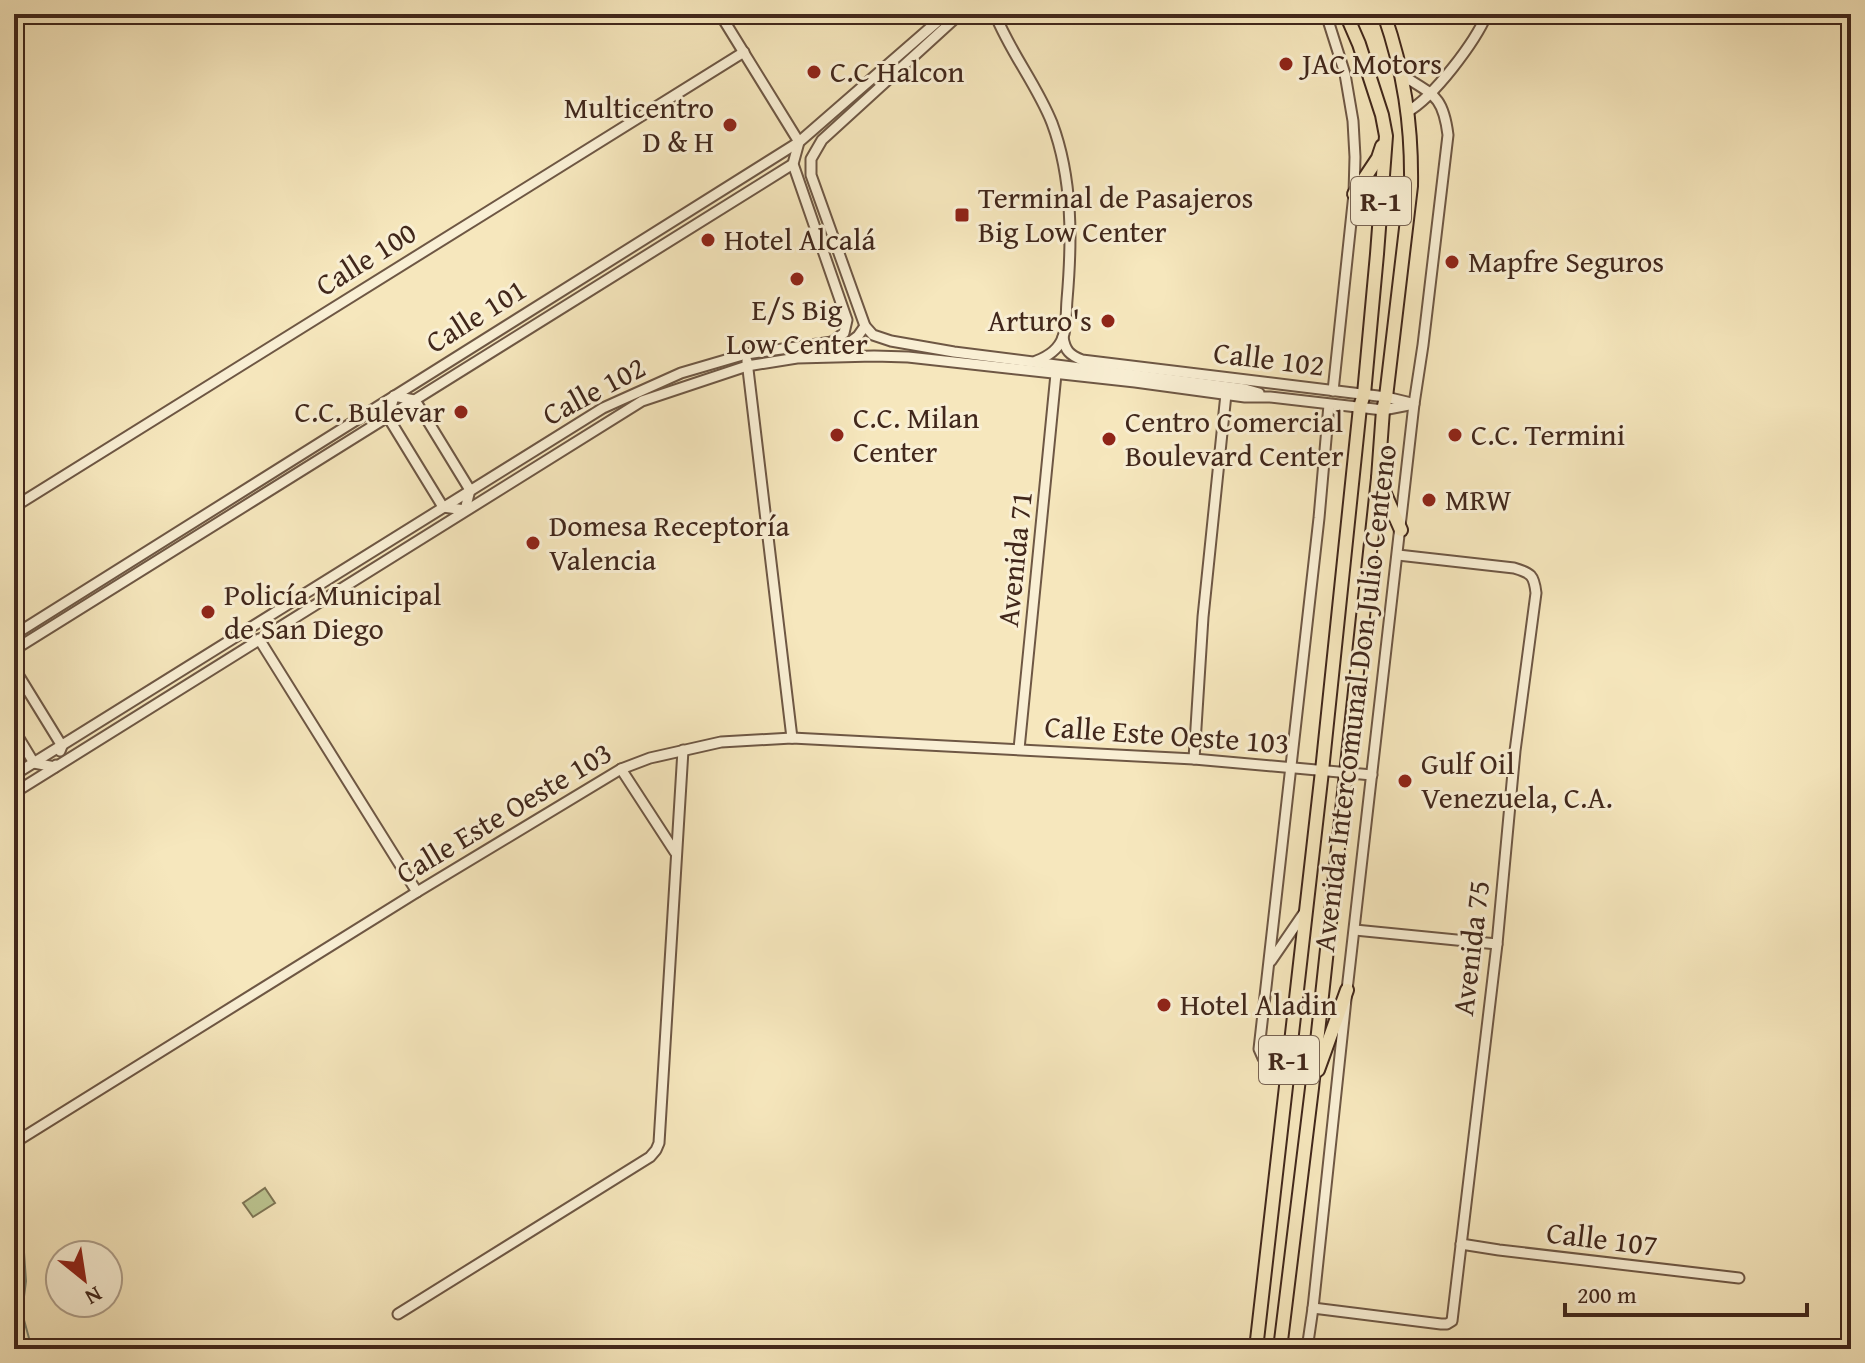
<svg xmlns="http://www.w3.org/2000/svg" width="1865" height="1363" viewBox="0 0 1865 1363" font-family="'Gentium Book Plus',serif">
  <rect width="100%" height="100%" fill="#f6e7bd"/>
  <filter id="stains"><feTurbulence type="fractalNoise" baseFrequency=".0025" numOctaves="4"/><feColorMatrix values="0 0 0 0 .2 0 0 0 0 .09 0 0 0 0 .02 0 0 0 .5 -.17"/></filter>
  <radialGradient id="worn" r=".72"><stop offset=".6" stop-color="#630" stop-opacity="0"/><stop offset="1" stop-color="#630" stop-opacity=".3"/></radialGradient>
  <polygon fill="#bcc591" stroke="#7e7656" stroke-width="2" points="265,1188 275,1203 253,1217 243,1203"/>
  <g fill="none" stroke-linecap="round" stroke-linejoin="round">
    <polyline stroke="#798371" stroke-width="2" points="14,1149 17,1154 14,1174 23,1238 26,1281 23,1304 24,1320 32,1349"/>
    <defs>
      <g id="minor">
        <polyline points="720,14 799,142 793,164 847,320 844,333 832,342"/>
        <polyline points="960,14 822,140 811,159 811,175 865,326 873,335 891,341 954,352 1245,389 1259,393"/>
        <path d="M995,14C1010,52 1037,85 1052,123C1073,179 1072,242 1067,300C1066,311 1067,327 1063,337C1059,349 1047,357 1036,361"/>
        <polyline points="1326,14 1345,74 1353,121 1355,157 1354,194 1333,391"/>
        <path d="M1407,112C1434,97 1475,42 1487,14"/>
        <path d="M1063,337C1065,351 1070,355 1082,360L1386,397L1411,403"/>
        <polyline points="747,361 792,738"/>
        <polygon points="394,396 414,400 418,405 470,490 465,510 443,507 391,422 389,415"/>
        <polyline points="14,507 744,52"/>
        <polyline points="14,635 799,142 946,14"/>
        <polyline points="259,639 417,892"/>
        <polyline points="14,650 793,164"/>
        <polyline points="14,668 62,746 60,751"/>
        <polyline points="14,730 34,763 55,767 56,765"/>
        <polyline points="1019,749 1056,374"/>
        <polyline points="1194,759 1203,617 1226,394"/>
        <polyline points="621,769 675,852"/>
        <polyline points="14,775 603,408 681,373 746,354 832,342 850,342 858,336 865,326"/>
        <polyline points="14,793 642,401 747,366 797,358 874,356 908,357 1135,382 1245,397 1270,397 1383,410 1414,404"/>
        <polyline points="1355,930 1497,944"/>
        <polyline points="1271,961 1306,910"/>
        <path d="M1286,1077C1281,1064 1277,1059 1263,1058L1259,1049L1319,518L1329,405"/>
        <polyline points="14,1143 417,892 621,769 650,758 721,742 792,738 1194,759 1372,775"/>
        <polyline points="1461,1244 1499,1250 1739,1278"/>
        <path d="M1313,1308L1441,1324H1447L1452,1321L1497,944L1515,751L1536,593C1534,575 1531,573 1514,568L1398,555"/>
        <polyline points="398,1314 650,1157 656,1150 659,1143 683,750"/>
        <path d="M1307,1349L1313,1308L1347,990L1414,404L1423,345L1448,135C1443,95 1433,95 1402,75"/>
      </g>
      <g id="major">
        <polyline points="1354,194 1378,158 1382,146"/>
        <polyline points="1378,478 1401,530"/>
        <polyline points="1318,1070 1347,990"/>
        <polyline points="1256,1349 1322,771 1360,407 1364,394 1377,254 1386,136 1382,115 1359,44 1346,14"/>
        <path d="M1280,1349L1312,1088L1378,478L1383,410L1386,397L1411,186C1412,124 1404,72 1384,14"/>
      </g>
    </defs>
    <use href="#minor" stroke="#6e5744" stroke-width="13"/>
    <use href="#major" stroke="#41271b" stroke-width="16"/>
    <use href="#minor" stroke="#f9efd4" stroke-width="9"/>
    <use href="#major" stroke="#f6e7bd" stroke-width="12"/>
  </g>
  <g fill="#8f2418" stroke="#f9efd4" stroke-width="3">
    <circle cx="1286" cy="64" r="8"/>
    <circle cx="814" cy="72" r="8"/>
    <circle cx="730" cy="125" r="8"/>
    <rect x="954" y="207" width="16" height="16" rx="4"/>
    <circle cx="708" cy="240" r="8"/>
    <circle cx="1452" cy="262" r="8"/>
    <circle cx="797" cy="279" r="8"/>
    <circle cx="1108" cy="321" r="8"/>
    <circle cx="461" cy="412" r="8"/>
    <circle cx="837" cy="435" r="8"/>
    <circle cx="1455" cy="435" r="8"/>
    <circle cx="1109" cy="439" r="8"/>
    <circle cx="1429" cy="500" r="8"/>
    <circle cx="533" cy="543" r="8"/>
    <circle cx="208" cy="612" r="8"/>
    <circle cx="1405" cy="781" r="8"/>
    <circle cx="1164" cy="1005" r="8"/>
  </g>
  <g text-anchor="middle" stroke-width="6" stroke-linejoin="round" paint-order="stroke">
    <g fill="#f9efd4" stroke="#786352" stroke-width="2">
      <rect x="1351" y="177" width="60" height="48" rx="6"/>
      <rect x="1259" y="1036" width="60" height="48" rx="6"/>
    </g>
    <g font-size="28" font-weight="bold" fill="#41271b">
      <text x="1381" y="211">R-1</text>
      <text x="1289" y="1070">R-1</text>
    </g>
    <g font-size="30" fill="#41271b" stroke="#f9efd4" text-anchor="start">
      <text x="1302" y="74">JAC Motors</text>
      <text x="830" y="82">C.C Halcon</text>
      <text x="714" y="118" text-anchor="end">Multicentro<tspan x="714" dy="34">D &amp; H</tspan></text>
      <text x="978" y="208">Terminal de Pasajeros<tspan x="978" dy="34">Big Low Center</tspan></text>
      <text x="724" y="250">Hotel Alcalá</text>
      <text x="1468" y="272">Mapfre Seguros</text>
      <text x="797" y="320" text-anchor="middle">E/S Big<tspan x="797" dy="34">Low Center</tspan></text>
      <text x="1092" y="331" text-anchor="end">Arturo's</text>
      <text x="445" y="422" text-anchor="end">C.C. Bulevar</text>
      <text x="853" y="428">C.C. Milan<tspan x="853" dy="34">Center</tspan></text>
      <text x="1125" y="432">Centro Comercial<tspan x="1125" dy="34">Boulevard Center</tspan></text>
      <text x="1471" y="445">C.C. Termini</text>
      <text x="1445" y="510">MRW</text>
      <text x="549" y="536">Domesa Receptoría<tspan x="549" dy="34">Valencia</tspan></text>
      <text x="224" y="605">Policía Municipal<tspan x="224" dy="34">de San Diego</tspan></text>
      <text x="1421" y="774">Gulf Oil<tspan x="1421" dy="34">Venezuela, C.A.</tspan></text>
      <text x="1180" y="1015">Hotel Aladin</text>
    </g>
    <g font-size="30" fill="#41271b" stroke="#f9efd4">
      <text transform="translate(366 259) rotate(-32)" y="10">Calle 100</text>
      <text transform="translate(476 316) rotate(-32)" y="10">Calle 101</text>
      <text transform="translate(1269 359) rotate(7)" y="10">Calle 102</text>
      <text transform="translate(594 391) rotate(-28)" y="10">Calle 102</text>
      <text transform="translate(1015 559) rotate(-84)" y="10">Avenida 71</text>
      <text transform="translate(1355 698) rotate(-83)" y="10">Avenida Intercomunal Don Julio Centeno</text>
      <text transform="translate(1167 735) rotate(4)" y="10">Calle Este Oeste 103</text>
      <text transform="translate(504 813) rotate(-31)" y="10">Calle Este Oeste 103</text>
      <text transform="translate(1471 948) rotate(-83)" y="10">Avenida 75</text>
      <text transform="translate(1602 1239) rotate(7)" y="10">Calle 107</text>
    </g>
  </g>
  <rect width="1865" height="1363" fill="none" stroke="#f6e7bd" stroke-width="48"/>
  <rect x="16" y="16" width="1833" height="1331" fill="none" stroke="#41271b" stroke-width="4"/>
  <rect x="24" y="24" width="1817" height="1315" fill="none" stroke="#41271b" stroke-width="2"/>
  <g transform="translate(84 1279) rotate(150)"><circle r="38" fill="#f9efd4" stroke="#af9f8a" stroke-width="2"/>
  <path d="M0-6L14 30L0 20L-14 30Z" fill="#8f2418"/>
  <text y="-12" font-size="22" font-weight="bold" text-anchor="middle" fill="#41271b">N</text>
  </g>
  <path d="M1565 1303v12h242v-12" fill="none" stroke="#41271b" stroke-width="4"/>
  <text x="1577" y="1303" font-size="24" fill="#41271b" stroke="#f9efd4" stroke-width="6" paint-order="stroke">200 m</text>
  <rect width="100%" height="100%" filter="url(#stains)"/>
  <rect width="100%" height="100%" fill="url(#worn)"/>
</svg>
